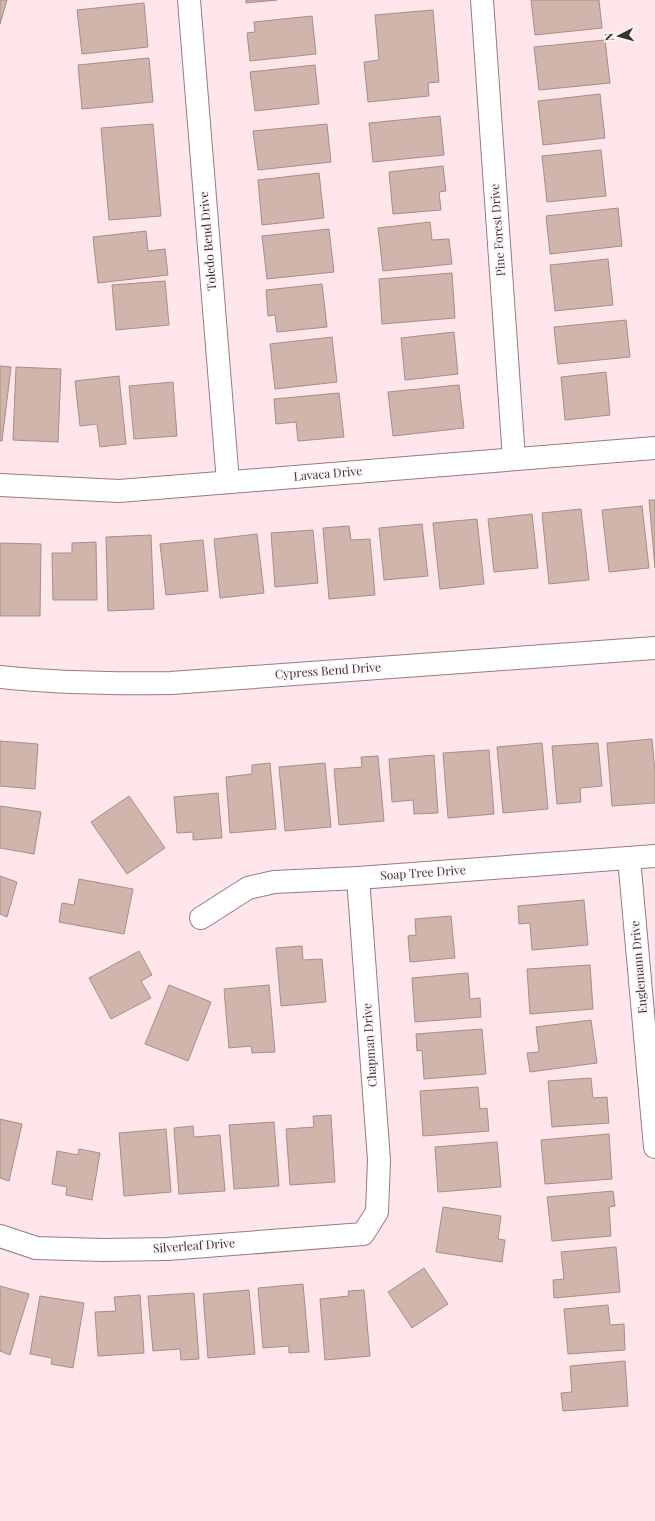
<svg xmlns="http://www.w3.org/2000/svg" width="655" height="1521" viewBox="0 0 655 1521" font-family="'Playfair Display',serif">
  <rect width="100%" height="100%" fill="#fee6eb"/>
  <g fill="#d1b5ad" stroke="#a88d85">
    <polygon points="0,0 7,0 0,24"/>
    <polygon points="246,0 277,0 246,3"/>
    <polygon points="531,0 599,0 602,28 535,35"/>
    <polygon points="144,3 148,47 82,54 77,10"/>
    <polygon points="433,10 439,82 428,83 429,96 368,102 364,62 379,60 375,15"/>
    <polygon points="312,16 316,54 250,61 247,33 255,32 254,22"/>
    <polygon points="605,40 610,83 539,90 534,47"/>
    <polygon points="149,58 153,102 82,109 78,65"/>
    <polygon points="315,65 319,104 255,111 250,72"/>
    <polygon points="600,94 605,138 543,145 538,101"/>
    <polygon points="440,116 444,155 373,162 369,123"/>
    <polygon points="153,124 161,216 109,220 101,128"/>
    <polygon points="327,124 331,162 258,170 253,131"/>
    <polygon points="601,150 606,196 547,202 542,156"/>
    <polygon points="443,166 446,191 439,192 441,210 393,214 389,172"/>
    <polygon points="319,173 324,218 262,225 258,180"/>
    <polygon points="618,208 622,246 550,254 546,216"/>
    <polygon points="430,222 432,240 449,239 452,264 383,271 378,228"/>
    <polygon points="329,229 334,272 267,279 262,236"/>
    <polygon points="146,231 148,251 165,249 168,275 98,283 93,237"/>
    <polygon points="608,259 613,305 555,311 550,265"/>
    <polygon points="452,273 455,318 382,324 379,279"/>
    <polygon points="165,281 169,325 116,330 112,285"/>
    <polygon points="322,284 327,327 277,332 275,315 268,316 266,290"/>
    <polygon points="626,320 630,357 558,364 554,327"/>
    <polygon points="454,332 458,374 405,380 401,338"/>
    <polygon points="332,337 337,382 275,389 270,344"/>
    <polygon points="0,366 11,367 2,441 0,441"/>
    <polygon points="16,367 61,369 58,442 13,440"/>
    <polygon points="606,372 610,415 565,420 561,377"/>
    <polygon points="119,376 126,444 100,447 97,424 80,426 75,381"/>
    <polygon points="173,382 177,436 134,439 129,386"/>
    <polygon points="459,385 464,428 393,436 388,392"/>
    <polygon points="339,393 344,437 298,441 296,422 276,424 274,399"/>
    <polygon points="649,500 655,500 655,568"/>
    <polygon points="642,506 649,568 609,572 602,510"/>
    <polygon points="581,509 589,580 549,584 542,513"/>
    <polygon points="532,514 538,568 494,572 488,519"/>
    <polygon points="477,519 484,584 440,589 433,523"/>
    <polygon points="422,524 428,576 384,580 379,528"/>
    <polygon points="349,526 351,540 370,539 375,595 329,599 323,528"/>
    <polygon points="313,530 318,583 275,587 271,533"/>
    <polygon points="257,534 264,593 220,598 214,539"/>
    <polygon points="151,535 154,609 108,611 106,537"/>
    <polygon points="203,540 208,591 166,595 160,544"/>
    <polygon points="96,542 97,600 53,600 52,553 72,553 72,543"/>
    <polygon points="0,543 41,544 40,616 0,616"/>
    <polygon points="652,739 655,772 655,803 612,806 607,743"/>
    <polygon points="0,741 38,744 35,789 0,786"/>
    <polygon points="542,743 548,809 503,813 497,747"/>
    <polygon points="598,743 602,786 580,788 581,802 557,804 552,746"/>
    <polygon points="489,750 494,814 448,818 443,753"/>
    <polygon points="434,755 438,813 414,814 413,800 392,802 389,759"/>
    <polygon points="378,756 384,821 339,825 334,769 362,767 361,757"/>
    <polygon points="270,763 276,829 230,833 226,777 252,774 252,765"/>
    <polygon points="325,763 331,827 285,831 279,767"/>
    <polygon points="218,793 222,838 193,840 193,832 177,833 174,797"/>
    <polygon points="129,796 165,848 127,874 91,822"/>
    <polygon points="0,806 41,812 34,854 0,848"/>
    <polygon points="0,876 17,882 7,917 0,914"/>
    <polygon points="79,879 133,889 124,934 59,922 62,903 74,905"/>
    <polygon points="584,900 588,945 532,950 530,923 519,924 518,906"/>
    <polygon points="451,916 455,958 410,962 408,936 416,935 415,919"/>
    <polygon points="302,946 303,960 322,959 326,1002 281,1006 276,948"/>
    <polygon points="139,951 152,975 141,981 151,998 111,1019 89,978"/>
    <polygon points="590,965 593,1009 530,1014 527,969"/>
    <polygon points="468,973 470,999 480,998 481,1017 415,1022 412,978"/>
    <polygon points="169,985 211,1002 188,1061 145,1044"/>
    <polygon points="269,985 275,1052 252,1053 251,1046 229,1048 224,989"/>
    <polygon points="591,1020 597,1063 530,1072 527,1053 539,1052 536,1027"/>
    <polygon points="482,1029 486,1074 424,1079 422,1050 417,1051 416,1034"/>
    <polygon points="591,1078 593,1098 607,1097 609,1123 552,1127 548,1081"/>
    <polygon points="478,1087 480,1109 487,1108 489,1131 423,1136 420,1091"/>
    <polygon points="331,1115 335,1182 290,1185 286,1129 314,1127 313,1116"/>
    <polygon points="0,1119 22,1124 9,1181 0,1178"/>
    <polygon points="274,1122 279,1186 234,1189 229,1125"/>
    <polygon points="193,1126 194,1137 220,1135 225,1191 179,1194 174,1128"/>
    <polygon points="166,1129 171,1192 124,1196 119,1133"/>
    <polygon points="609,1134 612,1179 545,1184 541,1140"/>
    <polygon points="497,1142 501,1187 438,1192 435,1147"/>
    <polygon points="79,1149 100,1153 92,1200 66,1195 67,1187 52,1184 57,1151 78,1155"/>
    <polygon points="613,1191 615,1206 609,1207 611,1236 552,1241 547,1197"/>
    <polygon points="443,1207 501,1216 498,1239 505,1240 502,1262 436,1252"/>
    <polygon points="616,1247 620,1292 554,1298 553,1280 564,1279 561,1252"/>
    <polygon points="424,1268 448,1304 412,1328 388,1292"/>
    <polygon points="303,1284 309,1352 289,1353 289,1346 263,1348 258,1288"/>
    <polygon points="0,1286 29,1294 10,1355 0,1351"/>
    <polygon points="249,1290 255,1354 208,1358 203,1294"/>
    <polygon points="364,1290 370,1356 325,1360 320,1299 349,1296 348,1291"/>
    <polygon points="194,1293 199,1359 181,1360 180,1349 153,1351 148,1296"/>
    <polygon points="140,1295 144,1353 98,1356 95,1312 116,1311 114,1297"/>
    <polygon points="40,1296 84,1303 73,1368 51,1364 52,1358 30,1354"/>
    <polygon points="608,1305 610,1325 624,1324 625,1350 568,1354 564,1309"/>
    <polygon points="625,1361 628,1406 563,1411 561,1393 572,1392 570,1366"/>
  </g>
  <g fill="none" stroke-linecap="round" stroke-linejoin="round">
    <defs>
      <g id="minor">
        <polyline points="189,0 228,482"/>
        <polyline points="482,0 514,459"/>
        <polyline points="0,485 119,491 655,448"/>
        <path d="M0,677C57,683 114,684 171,683L655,648"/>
        <polyline points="629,858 655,1147"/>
        <polyline points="201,918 248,888 274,882 358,878 655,856"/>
        <polyline points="0,1236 36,1248 103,1250 167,1249 363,1234 377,1212 379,1160 358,878"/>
      </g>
    </defs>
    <use href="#minor" stroke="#967b81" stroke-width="24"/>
    <use href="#minor" stroke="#fff" stroke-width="22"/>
  </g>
  <g text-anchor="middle" stroke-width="4" stroke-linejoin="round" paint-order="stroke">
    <g font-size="12" fill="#3b3032" stroke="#fef8f9">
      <text transform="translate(498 230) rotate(-94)" y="4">Pine Forest Drive</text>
      <text transform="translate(208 241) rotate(-95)" y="4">Toledo Bend Drive</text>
      <text transform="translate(328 474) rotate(-5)" y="4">Lavaca Drive</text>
      <text transform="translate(328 671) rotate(-4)" y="4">Cypress Bend Drive</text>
      <text transform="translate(423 873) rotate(-4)" y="4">Soap Tree Drive</text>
      <text transform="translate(639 967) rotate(-95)" y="4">Englemann Drive</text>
      <text transform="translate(370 1045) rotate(-94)" y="4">Chapman Drive</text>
      <text transform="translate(194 1246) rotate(-4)" y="4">Silverleaf Drive</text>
    </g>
  </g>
  <g transform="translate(619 36) rotate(264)" stroke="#fef8f9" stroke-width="3" paint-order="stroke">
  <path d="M0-3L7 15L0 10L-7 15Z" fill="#3b3032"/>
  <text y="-6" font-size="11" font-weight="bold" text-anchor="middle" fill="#3b3032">N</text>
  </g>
</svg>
